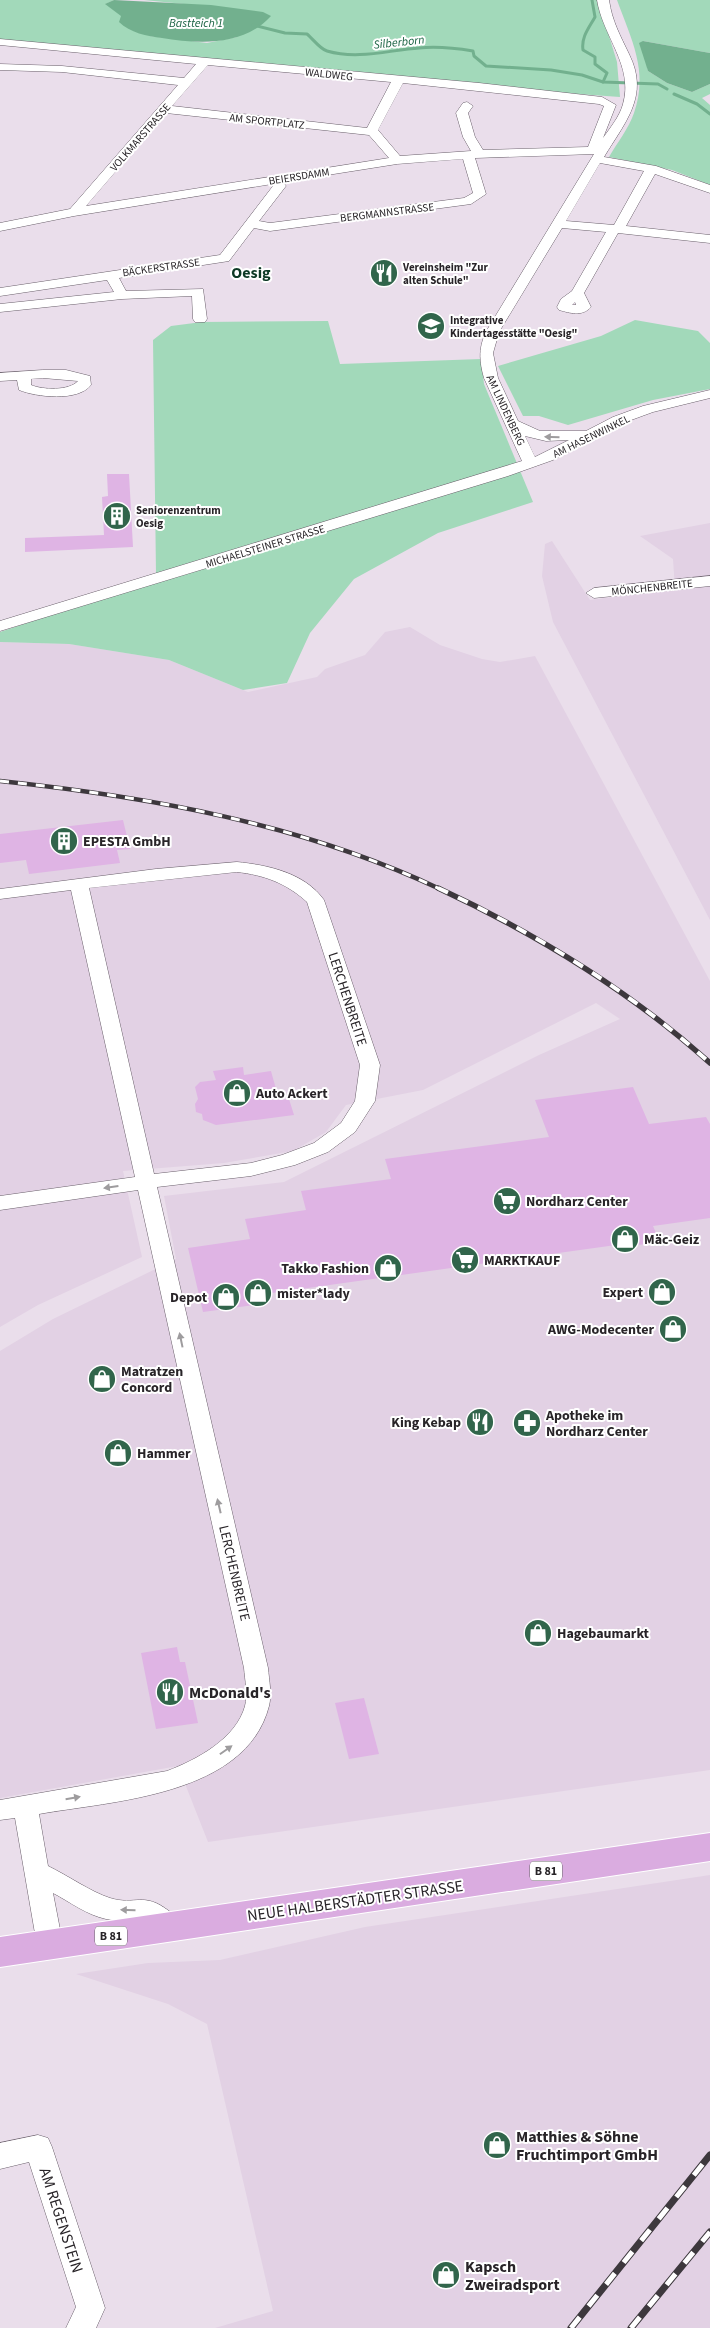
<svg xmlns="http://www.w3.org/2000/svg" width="710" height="2328" viewBox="0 0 710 2328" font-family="'Source Sans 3',sans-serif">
  <rect width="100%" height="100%" fill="#eadeeb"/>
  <g fill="#e2d1e4">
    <polygon points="710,523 710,920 553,622 542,576 545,544 552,541 590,600 675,589 673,559 640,536"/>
    <polygon points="410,627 440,645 482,659 500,662 535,656 710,981 710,1770 208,1842 178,1766 0,1798 0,1351 53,1319 176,1259 164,1196 284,1182 539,1055 620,1019 596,1003 423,1090 346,1105 326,1132 293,1151 224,1163 123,1171 142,1257 38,1305 0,1327 0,642 69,644 169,660 248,692 317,677 325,669 365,655 385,632"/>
    <polygon points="710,1875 710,2328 215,2328 273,2311 207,2024 168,2004 76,1974 148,1963 220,1960 365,1927"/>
  </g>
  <g fill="#a2d9ba">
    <polygon points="0,0 114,0 106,4 150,36 207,43 237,37 224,8 144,0 598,0 617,62 620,97 495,88 0,40"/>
    <path d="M617,0H710V53L643,41L648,71L667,83L692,92L710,84V94L702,98L710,105V185L672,170L609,157C617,143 629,128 634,113C649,71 631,39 617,0Z"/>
    <polygon points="635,320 698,331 710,343 710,389 653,400 568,425 539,416 523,416 498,366 601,336"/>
    <polygon points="328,321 340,364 481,359 484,384 533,502 438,533 354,579 310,633 287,683 243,690 169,660 69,644 0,642 0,632 147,582 156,574 153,340 171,326 202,322"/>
  </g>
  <g fill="#72b08e">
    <path d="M114,0L211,5L263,12L271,16C243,47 198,44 162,38C147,36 130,33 119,22L121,16L105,4Z"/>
    <polygon points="643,41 710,53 710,84 692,92 667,83 648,71 639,43"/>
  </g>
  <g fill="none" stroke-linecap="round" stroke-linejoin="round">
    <g stroke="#72b08e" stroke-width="3">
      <path d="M592,0L595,17C589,28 581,37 583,50L595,57V64L607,73L603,82"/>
      <path d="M253,25L285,33L307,34C313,39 320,49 327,51C358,60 389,50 419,48C438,46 455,48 473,51L474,56L486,66L551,70L582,75L603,82L658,84L667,89"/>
      <polyline points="674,94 697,104 710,114"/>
    </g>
  </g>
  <g fill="#dfb4e4">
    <polygon points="107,474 129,474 133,547 25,552 25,538 104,535 102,497 108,496"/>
    <polygon points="123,820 130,849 117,850 120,863 29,874 26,860 0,863 0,834"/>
    <polygon points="243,1067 244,1075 271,1071 279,1100 289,1099 294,1115 216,1125 203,1120 202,1114 196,1112 195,1104 198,1099 195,1087 200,1082 216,1080 213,1071"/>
    <polygon points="633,1087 649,1124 706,1117 710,1124 710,1218 653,1226 660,1242 631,1246 616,1245 265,1294 268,1303 203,1312 188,1248 250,1239 245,1219 306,1210 301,1191 391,1179 385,1159 549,1137 535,1100"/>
    <polygon points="177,1647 180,1662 185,1662 198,1723 156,1729 141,1653"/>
    <polygon points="364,1698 379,1754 349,1759 335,1703"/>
  </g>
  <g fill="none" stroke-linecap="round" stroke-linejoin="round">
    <defs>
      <g id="minor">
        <path d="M597,0H609C612,21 620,35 629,54C650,96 625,122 604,157L656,166L710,185V193L655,174L626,226L710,235V243L618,233L584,293L591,307C582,317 570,313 559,310L557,307L561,299L572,291L606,232L562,228L499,332L493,353L498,378L518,421L540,431H586L613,417L643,406L710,390V398L653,412L623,423L553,460L508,476L0,631V621L522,461L484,378C478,357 479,343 490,325L594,154L475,158L486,194L471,204L270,231L254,228L229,261L119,278L126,291L203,289L207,319L205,322H195L193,319L192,296L122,299L0,312V304L114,292L107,280L0,296V288L220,255L273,186L272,184L74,216L0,231V223L70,209L178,85L62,72L0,70V64L62,66L184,78L196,64L0,45V39L479,83L602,97L616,105L603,138C610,128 620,116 623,104C634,66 603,37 597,0ZM208,65L391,82L367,128L172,106ZM403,83L599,104L604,106L588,147L483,150L475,137L468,113L473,106L467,102L463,103L456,113L463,137L471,151L400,156L378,130ZM166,113L369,135L389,158L86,206ZM463,159L473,193L464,198L270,223L259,221L286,186L283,182L397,164ZM600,163L644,171L614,225L566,221ZM575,302L576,305H572ZM525,436L546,441L569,440L535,457Z"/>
        <path d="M43,370H66L90,376L91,385C78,402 36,397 19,390L17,380L0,381V373ZM43,378L78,381C69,391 43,390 31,385V379Z"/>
        <polygon points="710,576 710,586 594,598 586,593 594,588"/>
        <path d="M237,862C268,865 305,873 324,900L380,1065L375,1101L355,1132L328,1152L295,1165L251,1176L157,1187L268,1668C269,1680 272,1694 269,1706C246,1796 112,1801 39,1814L48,1866C67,1875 91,1892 110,1898C136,1906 143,1891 169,1911C176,1916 181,1919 185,1927L181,1935C160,1942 160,1926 144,1921C135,1918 118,1922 106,1919C87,1915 70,1902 53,1893L63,1945L59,1953L50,1956L41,1953L37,1945L15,1818L0,1820V1800L167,1771C196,1760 236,1739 245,1706C248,1694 245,1680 244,1668L138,1190L0,1210V1196L135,1177L71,890L0,899V889L156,869ZM237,872C264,875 286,883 307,902L360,1065L355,1101L341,1123L314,1143L282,1155L251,1163L154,1174L89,888Z"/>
        <polygon points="38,2135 48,2138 52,2147 105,2308 96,2328 66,2328 76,2307 29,2162 0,2169 0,2143"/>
      </g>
      <polygon id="major" points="710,1833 710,1861 0,1967 0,1937"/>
    </defs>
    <use href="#minor" stroke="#6a606b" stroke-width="1"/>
    <use href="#major" stroke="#fff" stroke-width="2"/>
    <use href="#minor" fill="#fff" fill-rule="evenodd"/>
    <use href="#major" fill="#daace0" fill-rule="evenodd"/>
    <defs>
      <path id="rail-far2" d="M0,781C151,797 302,824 440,889"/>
      <path id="rail-far1" d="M438,888C537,934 629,990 710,1063"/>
      <g id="rail">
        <polyline points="571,2328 710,2155"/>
        <polyline points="631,2328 710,2232"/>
      </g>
    </defs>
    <use href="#rail-far2" stroke="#3d383d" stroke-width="4.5"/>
    <use href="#rail-far1" stroke="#3d383d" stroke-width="5.5"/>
    <use href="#rail" stroke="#3d383d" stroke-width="7"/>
    <use href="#rail-far2" stroke="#fff" stroke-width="3" stroke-dasharray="9" stroke-linecap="butt"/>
    <use href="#rail-far1" stroke="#fff" stroke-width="4" stroke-dasharray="11" stroke-linecap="butt"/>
    <use href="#rail" stroke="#fff" stroke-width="5" stroke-dasharray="14" stroke-linecap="butt"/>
  </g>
  <defs><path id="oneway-solid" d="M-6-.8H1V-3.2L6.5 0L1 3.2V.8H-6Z" transform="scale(1.25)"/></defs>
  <g fill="#9e9c9e">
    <use href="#oneway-solid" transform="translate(552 437) rotate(-178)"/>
    <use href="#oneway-solid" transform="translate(111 1187) rotate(172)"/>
    <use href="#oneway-solid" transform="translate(181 1340) rotate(-102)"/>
    <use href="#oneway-solid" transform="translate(219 1506) rotate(-103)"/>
    <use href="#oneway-solid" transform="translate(226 1750) rotate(-35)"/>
    <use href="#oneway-solid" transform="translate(73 1798) rotate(-10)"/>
    <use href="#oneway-solid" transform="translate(128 1910) rotate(-179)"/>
  </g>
  <defs>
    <symbol id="restaurant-disc" viewBox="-11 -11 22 22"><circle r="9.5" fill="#31654b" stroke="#fff"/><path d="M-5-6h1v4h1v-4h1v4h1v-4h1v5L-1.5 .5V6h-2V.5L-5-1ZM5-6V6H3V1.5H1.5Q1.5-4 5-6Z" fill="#fff"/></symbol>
    <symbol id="school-disc" viewBox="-11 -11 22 22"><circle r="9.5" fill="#31654b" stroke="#fff"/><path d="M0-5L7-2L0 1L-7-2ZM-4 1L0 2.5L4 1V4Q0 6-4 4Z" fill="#fff"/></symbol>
    <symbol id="building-disc" viewBox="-11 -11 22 22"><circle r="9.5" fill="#31654b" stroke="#fff"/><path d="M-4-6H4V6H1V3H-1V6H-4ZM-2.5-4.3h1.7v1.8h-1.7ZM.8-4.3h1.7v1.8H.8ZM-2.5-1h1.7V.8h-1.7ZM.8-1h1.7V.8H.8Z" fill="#fff"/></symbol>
    <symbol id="shop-disc" viewBox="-11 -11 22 22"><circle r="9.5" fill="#31654b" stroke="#fff"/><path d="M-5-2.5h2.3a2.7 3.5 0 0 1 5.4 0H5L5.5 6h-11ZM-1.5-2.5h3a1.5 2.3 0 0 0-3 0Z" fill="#fff"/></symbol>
    <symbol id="supermarket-disc" viewBox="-11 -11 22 22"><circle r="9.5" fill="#31654b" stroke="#fff"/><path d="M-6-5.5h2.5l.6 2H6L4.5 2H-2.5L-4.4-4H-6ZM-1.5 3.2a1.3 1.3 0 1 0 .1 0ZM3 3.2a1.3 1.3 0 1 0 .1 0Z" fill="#fff"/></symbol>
    <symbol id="pharmacy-disc" viewBox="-11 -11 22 22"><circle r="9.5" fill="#31654b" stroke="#fff"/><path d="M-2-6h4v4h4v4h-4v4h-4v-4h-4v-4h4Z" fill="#fff"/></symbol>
  </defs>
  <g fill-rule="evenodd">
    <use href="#restaurant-disc" x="368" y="257" width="32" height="32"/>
    <use href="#school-disc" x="415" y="310" width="32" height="32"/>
    <use href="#building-disc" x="101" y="500" width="32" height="32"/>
    <use href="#building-disc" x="48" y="825" width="32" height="32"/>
    <use href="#shop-disc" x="221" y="1077" width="32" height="32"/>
    <use href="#supermarket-disc" x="491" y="1185" width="32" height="32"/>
    <use href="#shop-disc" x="609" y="1223" width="32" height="32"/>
    <use href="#supermarket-disc" x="449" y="1244" width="32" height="32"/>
    <use href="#shop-disc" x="372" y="1252" width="32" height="32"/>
    <use href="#shop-disc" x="646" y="1276" width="32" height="32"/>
    <use href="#shop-disc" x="242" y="1277" width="32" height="32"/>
    <use href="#shop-disc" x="210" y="1281" width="32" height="32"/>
    <use href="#shop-disc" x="657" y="1313" width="32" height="32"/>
    <use href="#shop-disc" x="86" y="1363" width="32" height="32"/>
    <use href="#restaurant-disc" x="464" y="1406" width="32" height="32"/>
    <use href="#pharmacy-disc" x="511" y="1407" width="32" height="32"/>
    <use href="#shop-disc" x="102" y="1437" width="32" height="32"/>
    <use href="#shop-disc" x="522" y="1617" width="32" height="32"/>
    <use href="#restaurant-disc" x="154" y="1676" width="32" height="32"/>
    <use href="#shop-disc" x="481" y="2129" width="32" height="32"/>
    <use href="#shop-disc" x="430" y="2259" width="32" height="32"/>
  </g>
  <g text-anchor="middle" stroke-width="4" stroke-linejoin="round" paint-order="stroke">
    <g font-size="11" fill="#282428" stroke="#fff">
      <text transform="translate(329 74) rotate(6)" y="4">WALDWEG</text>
      <text transform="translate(267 121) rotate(6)" y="4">AM SPORTPLATZ</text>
      <text transform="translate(140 137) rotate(-49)" y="4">VOLKMARSTRASSE</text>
      <text transform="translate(299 176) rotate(-9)" y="4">BEIERSDAMM</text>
      <text transform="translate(387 212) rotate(-7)" y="4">BERGMANNSTRASSE</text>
      <text transform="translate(161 267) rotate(-8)" y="4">BÄCKERSTRASSE</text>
      <text transform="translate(506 410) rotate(65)" y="4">AM LINDENBERG</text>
      <text transform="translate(591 436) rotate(-26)" y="4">AM HASENWINKEL</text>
      <text transform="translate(265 546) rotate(-17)" y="4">MICHAELSTEINER STRASSE</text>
      <text transform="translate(652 587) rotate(-6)" y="4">MÖNCHENBREITE</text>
    </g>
    <g font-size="11" font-weight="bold" fill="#282428" stroke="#fff" text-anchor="start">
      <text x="403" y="271">Vereinsheim "Zur<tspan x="403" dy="13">alten Schule"</tspan></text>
      <text x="450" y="324">Integrative<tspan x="450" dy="13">Kindertagesstätte "Oesig"</tspan></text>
      <text x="136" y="514">Seniorenzentrum<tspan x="136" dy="13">Oesig</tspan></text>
    </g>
    <g font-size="12" font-style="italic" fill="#196242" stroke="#fff">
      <text x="196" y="27">Bastteich 1</text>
      <text transform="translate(399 42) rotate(-6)" y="4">Silberborn</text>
    </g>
    <g fill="#fff" stroke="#686668" stroke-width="1">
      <rect x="530" y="1861.5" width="32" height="19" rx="4"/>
      <rect x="95" y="1926.5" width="32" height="19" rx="4"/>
    </g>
    <g font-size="12" font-weight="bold" fill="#282428">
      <text x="546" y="1875">B 81</text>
      <text x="111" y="1940">B 81</text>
    </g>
    <g font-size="14" font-weight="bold" fill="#282428" stroke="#fff" text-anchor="start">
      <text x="83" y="846">EPESTA GmbH</text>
      <text x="256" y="1098">Auto Ackert</text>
      <text x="526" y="1206">Nordharz Center</text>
      <text x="644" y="1244">Mäc-Geiz</text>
      <text x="484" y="1265">MARKTKAUF</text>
      <text x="369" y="1273" text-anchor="end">Takko Fashion</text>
      <text x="643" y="1297" text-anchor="end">Expert</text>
      <text x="277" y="1298">mister*lady</text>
      <text x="207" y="1302" text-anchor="end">Depot</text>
      <text x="654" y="1334" text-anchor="end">AWG-Modecenter</text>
      <text x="121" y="1376">Matratzen<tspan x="121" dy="16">Concord</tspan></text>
      <text x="546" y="1420">Apotheke im<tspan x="546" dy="16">Nordharz Center</tspan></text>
      <text x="461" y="1427" text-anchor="end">King Kebap</text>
      <text x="137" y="1458">Hammer</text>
      <text x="557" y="1638">Hagebaumarkt</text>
    </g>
    <g font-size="14" fill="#282428" stroke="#fff">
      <text transform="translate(348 999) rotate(72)" y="5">LERCHENBREITE</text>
      <text transform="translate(235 1573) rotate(77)" y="5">LERCHENBREITE</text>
    </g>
    <g font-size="16" font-weight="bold" fill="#0e3a26" stroke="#fff">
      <text x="251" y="278">Oesig</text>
    </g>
    <g font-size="16" font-weight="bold" fill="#282428" stroke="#fff" text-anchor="start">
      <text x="189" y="1698">McDonald's</text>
      <text x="516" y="2142">Matthies &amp; Söhne<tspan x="516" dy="18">Fruchtimport GmbH</tspan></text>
      <text x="465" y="2272">Kapsch<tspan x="465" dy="18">Zweiradsport</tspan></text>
    </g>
    <g font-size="16" fill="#282428" stroke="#fff">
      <text transform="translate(355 1900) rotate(-8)" y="6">NEUE HALBERSTÄDTER STRASSE</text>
      <text transform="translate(62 2220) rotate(72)" y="6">AM REGENSTEIN</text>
    </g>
  </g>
</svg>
